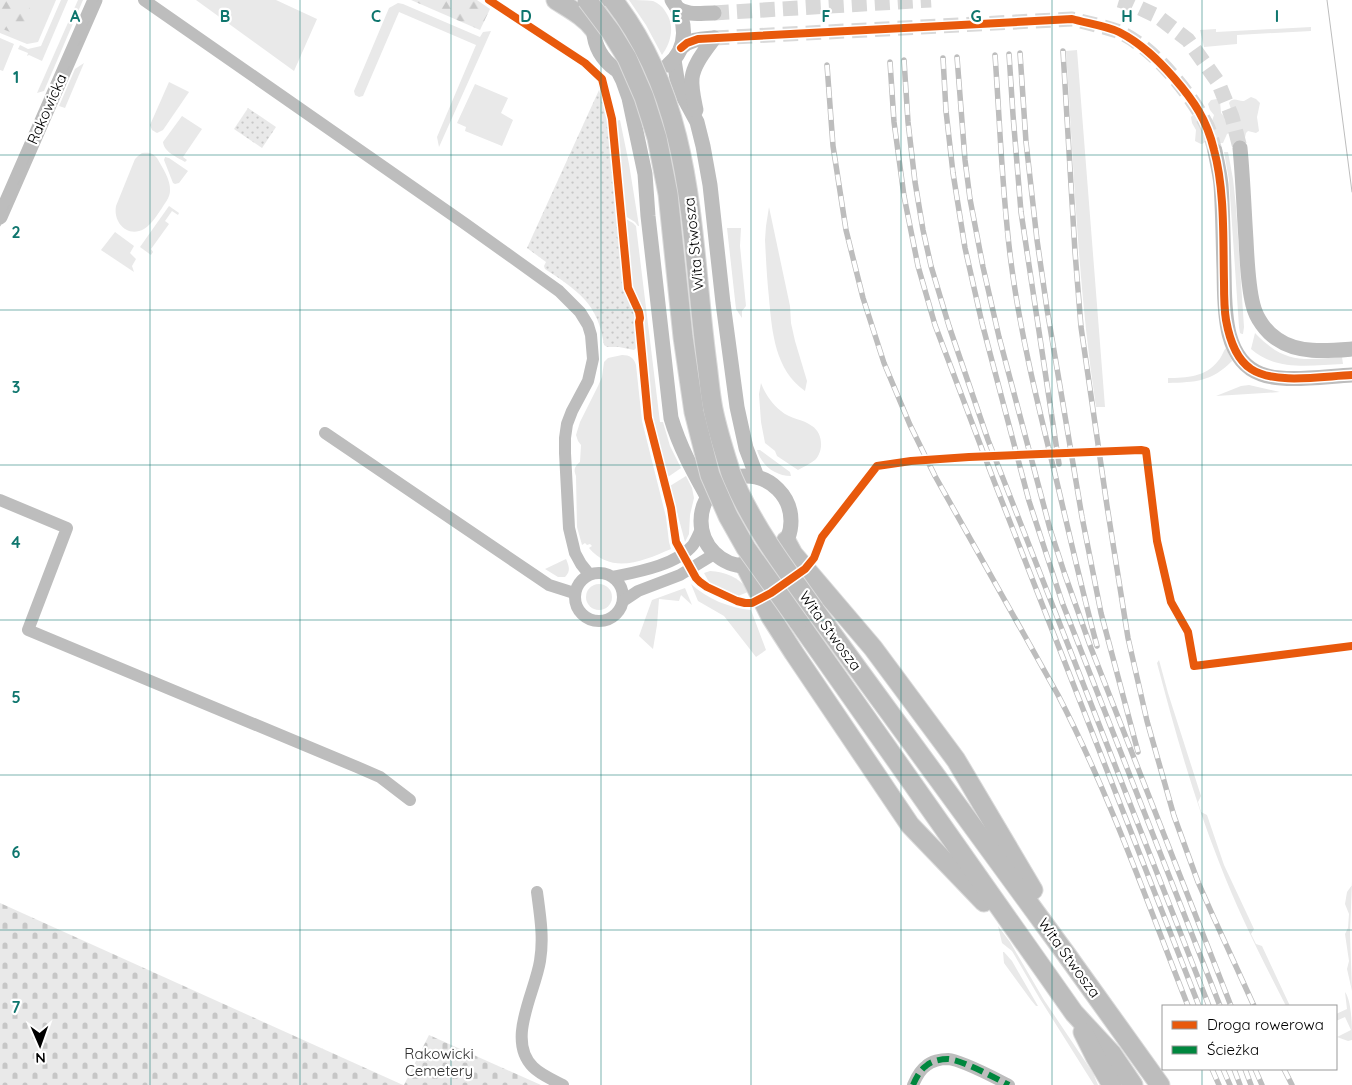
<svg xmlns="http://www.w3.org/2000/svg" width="1352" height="1085" viewBox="0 0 1352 1085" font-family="Quicksand,sans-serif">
  <defs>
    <pattern id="forest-firs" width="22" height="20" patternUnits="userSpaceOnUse" patternTransform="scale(1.25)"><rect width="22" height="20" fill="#e9e9e9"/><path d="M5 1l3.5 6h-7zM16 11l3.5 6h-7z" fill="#c6c6c6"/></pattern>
    <pattern id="cemetery-stones" width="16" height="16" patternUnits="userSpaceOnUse" patternTransform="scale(1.25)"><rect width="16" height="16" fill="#e9e9e9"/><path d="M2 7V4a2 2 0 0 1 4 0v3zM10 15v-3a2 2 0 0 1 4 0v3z" fill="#c6c6c6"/></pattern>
    <pattern id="park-dots" width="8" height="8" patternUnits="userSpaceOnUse" patternTransform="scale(1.25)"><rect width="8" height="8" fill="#e9e9e9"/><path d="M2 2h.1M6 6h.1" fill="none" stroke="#c6c6c6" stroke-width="1.8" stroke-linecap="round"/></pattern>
  </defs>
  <rect width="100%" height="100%" fill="#fff"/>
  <g fill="#e9e9e9">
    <polygon points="0,0 56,0 38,42 27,44 0,33"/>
    <polygon points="61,0 68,0 42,61 29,55 27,56 28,53 18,49 20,45 28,49 41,46"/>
    <polygon points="78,0 83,0 44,91 37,93"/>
    <polygon points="196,0 276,0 317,19 294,71"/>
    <path d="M629,0C636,0 646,0 653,1C658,3 662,6 665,11C675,25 672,41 662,55L646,25Z"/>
    <polygon points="398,3 403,4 480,37 483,32 491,31 439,147 437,137 476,45 399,12 363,96 359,97 355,95 354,91 389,8"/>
    <polygon points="1311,27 1311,31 1237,35 1237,44 1204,47 1200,30 1216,29 1216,32"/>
    <polygon points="0,38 14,44 3,71 0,70"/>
    <path d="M1077,50L1105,407H1096C1078,289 1074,170 1066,51Z"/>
    <polygon points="84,63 65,108 59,106 75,69"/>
    <polygon points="169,82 189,92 163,130 157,133 152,130 150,125"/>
    <polygon points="475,84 508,98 501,113 513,120 502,146 465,131 466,127 457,123"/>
    <path d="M1251,97L1256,99L1260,103L1257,117L1259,131L1256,133L1248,131L1246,133L1244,142H1238L1235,133L1231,132L1227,134L1223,143H1219L1216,136L1211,133L1206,136C1206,140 1205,144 1201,144L1195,141L1196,130L1192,123L1191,117L1193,115L1198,113L1201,115L1203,119L1206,122L1212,121L1214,115L1210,110L1208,104L1211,100L1217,99L1220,101L1221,113L1225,117L1229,116L1232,112L1229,103C1233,96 1239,102 1244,101Z"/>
    <path d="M182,116L202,129L183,157L187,160L185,162C177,157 164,152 163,142Z"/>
    <polygon points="620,120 629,164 639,226 638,226 635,222 625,216 616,121"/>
    <polygon points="1224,152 1228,152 1233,179 1236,207 1244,327 1243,334 1242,334 1240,333 1239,327 1229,180"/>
    <path d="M142,153C149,152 153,153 157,158C162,167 171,180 170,191C170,197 165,203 162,208C157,215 152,224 144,229C128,238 113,223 116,206L135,159L138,156Z"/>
    <polygon points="165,157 169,158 188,171 179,183 175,184 173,183 164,160"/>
    <polygon points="169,206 179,213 178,215 172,211 165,221 169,224 151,249 153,252 151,255 140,247"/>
    <path d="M769,207L790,306L791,323L795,341L807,381L805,391C775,370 772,332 769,298C767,279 766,260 765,240L766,226Z"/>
    <polygon points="624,218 633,223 636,226 660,422 663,422 670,446 681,468 668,477 653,417 641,311 630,287"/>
    <polygon points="727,228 741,228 740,246 746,306 742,311 742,318 736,309"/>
    <polygon points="115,232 134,246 130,253 136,259 132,266 134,272 101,250"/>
    <path d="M1255,333C1285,364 1302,360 1342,357L1343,364C1312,365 1277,372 1251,349Z"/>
    <path d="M1226,348L1232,361C1211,382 1196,382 1168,383V378C1186,378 1206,377 1218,361C1222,357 1223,351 1226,348Z"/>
    <path d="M622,355C630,355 634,358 636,365L642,421L666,517L669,542L671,549C643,561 612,575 589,548L592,546L590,544L587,545L585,543L582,545L577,527L576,476C573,469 575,466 580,462L581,445L578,441L576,435L580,422L598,386L602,377L604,362L608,358Z"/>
    <path d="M761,383C765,394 772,404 781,411C790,419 803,419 812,426C823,433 824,451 815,460C810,464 803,467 798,470L777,456L775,451L765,443L761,422L759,394Z"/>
    <polygon points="1249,385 1280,392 1216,396 1241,386"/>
    <path d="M757,450H760L790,472L791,476C775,476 762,466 757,450Z"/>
    <polygon points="686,476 692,488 694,498 690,515 689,534 685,542 670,486"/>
    <path d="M566,559C569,566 571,571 565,577H558L545,569Z"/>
    <path d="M710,571C725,572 739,577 748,590V592L738,596L710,584L704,573Z"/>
    <path d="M691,584C707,599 730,608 751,610L766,650L756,657L724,616L698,601Z"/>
    <circle cx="599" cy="597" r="13"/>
    <polygon points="685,588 692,605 681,595 679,601 659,599 657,625 653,649 639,636 652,600"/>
    <path d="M1159,660L1168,693L1201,796L1198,802L1201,812L1207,815L1224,865L1254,929L1251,934L1256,944L1262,946L1290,1006H1286C1262,959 1238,912 1219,862C1193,796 1175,731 1157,663Z"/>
    <polygon points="1352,881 1350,933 1352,991 1347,969 1349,961 1345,934 1348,928 1349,914 1345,904 1347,892 1352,885"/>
    <polygon points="998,926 1010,942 1044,1000 1093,1073 1098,1085 1094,1085 1040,999 1015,956 1012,951 1002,943"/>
    <polygon points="1003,952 1004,952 1012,961 1038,1006 1036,1006 1031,1000 1004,963"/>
    <path d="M1345,992C1352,1001 1352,1029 1352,1040L1348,1041L1337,1037L1351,1030L1345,1017L1336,1021V1014L1347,1009Z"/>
  </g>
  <g fill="url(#forest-firs)">
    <polygon points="0,0 26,0 32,13 27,27 15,34 0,28"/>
    <polygon points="411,0 477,0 490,9 480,30"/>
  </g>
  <g fill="url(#cemetery-stones)">
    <polygon points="0,903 403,1085 0,1085"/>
    <polygon points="429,1035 541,1085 404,1085"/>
  </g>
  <g fill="url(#park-dots)">
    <path d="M598,80L610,118L626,289L637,312V318L634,321L637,347L634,350L619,347H607L604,345C598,303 578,291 545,269L544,266L546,262L527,248L599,90Z"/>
    <polygon points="248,108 276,127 262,148 234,129"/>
  </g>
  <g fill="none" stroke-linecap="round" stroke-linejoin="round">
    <g stroke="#d9d9d9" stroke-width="15" stroke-dasharray="15 8" stroke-linecap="butt">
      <polyline points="1119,0 1129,3 1157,16 1188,40 1218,82 1232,117 1240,148"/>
      <polyline points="714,13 931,0"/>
      <path d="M714,38L1072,19C1087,23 1103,26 1117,31C1151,45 1188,90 1205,122C1210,130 1212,141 1215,151"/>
    </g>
    <defs>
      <g id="primary">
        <path d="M556,0C570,9 584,16 594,29"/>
        <polyline points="786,541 793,554 873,648 956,760 1033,890"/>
        <polyline points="745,565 771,617 794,653 910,825 984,902"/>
        <polyline points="814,609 1066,954 1160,1085"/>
        <polyline points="798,621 1074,1013 1112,1054 1133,1085"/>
        <polyline points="1083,1032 1096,1058 1112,1085"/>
      </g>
    </defs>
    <use href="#primary" stroke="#dbdbdb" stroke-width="21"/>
    <g stroke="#bdbdbd" stroke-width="12">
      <polyline points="144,0 464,223 559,291 580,312 588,325 591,335 593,359 588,381 572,411 567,424 565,438 565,453 569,528 575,553 581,564 589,574"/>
      <polyline points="325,433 549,585 574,593"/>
      <polyline points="0,500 67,528 28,630 357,767 380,777 410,800"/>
      <circle cx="599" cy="597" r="24"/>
      <path d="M613,577C637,572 677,565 693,545C697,539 699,533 702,527"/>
      <polyline points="623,601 638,591 680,575 716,553"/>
      <path d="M537,892C540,915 544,938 540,961C535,993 506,1040 533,1067C541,1075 553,1080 563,1085"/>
      <path d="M913,1085C916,1078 920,1070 926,1066C931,1061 941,1059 948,1059C962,1060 995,1078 1009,1085"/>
    </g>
    <g stroke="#bdbdbd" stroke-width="15">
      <path d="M605,0C583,25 595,62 625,74"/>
      <path d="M677,8C688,16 700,13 714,13"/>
      <path d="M681,48C690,39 701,39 714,38"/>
      <polyline points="674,60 677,79 684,98 697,122 703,146 710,185 723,303 737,407 746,448 757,477"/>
      <path d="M668,65C689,48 687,20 672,0"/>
      <path d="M618,71L623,81L629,98L645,174L648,216L671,418C680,448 693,471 708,498"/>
      <path d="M696,110C694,100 691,88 692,78C694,63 706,50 714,38"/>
      <path d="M1240,148C1243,179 1244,210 1246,240C1247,260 1248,286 1253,305C1256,318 1266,332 1277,339C1298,354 1328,351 1352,349"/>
      <path d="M1215,151C1217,162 1220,174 1221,185C1223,213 1223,241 1224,269C1225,303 1221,359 1261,374C1283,383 1327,376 1352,375"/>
      <polyline points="0,217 95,0"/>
      <circle cx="746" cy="521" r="45"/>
    </g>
    <use href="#primary" stroke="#bdbdbd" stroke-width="19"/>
    <g stroke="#bdbdbd" stroke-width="1">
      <polyline points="1327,0 1352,192"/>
      <polyline points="0,226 98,0"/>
    </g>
    <defs>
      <g id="rail">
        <polyline points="1063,51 1075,252 1081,327 1107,506 1128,638 1147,721 1174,816 1198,882 1213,916 1254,1006"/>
        <polyline points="1020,53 1026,142 1037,240 1047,309 1082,517 1101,613 1138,752"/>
        <polyline points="1009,54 1013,115 1021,212 1059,464"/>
        <path d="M995,55C1000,124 1002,194 1011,262C1020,332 1037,401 1054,470C1068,528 1081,587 1097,646"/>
        <polyline points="957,57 965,160 970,199 983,267 999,337 1050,529 1065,575 1091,648 1231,1006"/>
        <polyline points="943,58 946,111 953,173 965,248 982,323 1029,501 1062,602 1220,1006"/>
        <polyline points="904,60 908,122 915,182 923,230 931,266 949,326 988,440 1209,1006"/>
        <polyline points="890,62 894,122 904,196 918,266 935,325 994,481 1199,1006"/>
        <path d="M827,65L833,146L846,230L863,298L884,363L910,425L935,476L1058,695C1110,795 1147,902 1188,1006"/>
        <polyline points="1212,1069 1219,1085"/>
        <polyline points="1223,1069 1230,1085"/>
        <polyline points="1234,1069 1240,1085"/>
        <polyline points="1245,1069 1251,1085"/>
        <polyline points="1255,1069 1262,1085"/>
        <polyline points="1284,1069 1292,1085"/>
      </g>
    </defs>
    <use href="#rail" stroke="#bdbdbd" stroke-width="5.5"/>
    <use href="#rail" stroke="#fff" stroke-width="4" stroke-dasharray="11" stroke-linecap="butt"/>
    <defs>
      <g id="primary-bridge">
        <polyline points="587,0 611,32 627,58 644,97 657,138 668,194 683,337 694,412 710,475 728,516 746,548 798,621"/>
        <path d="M613,0C696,107 690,236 707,364C709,379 710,394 713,409C717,428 723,448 729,467C731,476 736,484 739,492C759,534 787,571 814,609"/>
      </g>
    </defs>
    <use href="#primary-bridge" stroke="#dbdbdb" stroke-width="21" stroke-linecap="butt"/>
    <use href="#primary-bridge" stroke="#bdbdbd" stroke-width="19"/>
    <path stroke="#00873e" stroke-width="6" stroke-dasharray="12 6" stroke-linecap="butt" d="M913,1085C916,1078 920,1070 926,1066C931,1061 941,1059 948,1059C962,1060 995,1078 1009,1085"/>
    <defs>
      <g id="cycleway">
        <polyline points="489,0 585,63 602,79 612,119 628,288 639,312 640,318 639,322 648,418 671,508 676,542 696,578 700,582 707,587 737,601 745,603 752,603 771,593 805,569 814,558 822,537 877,466 911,461 969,457 1141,450 1146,451 1157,541 1171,602 1188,632 1194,666 1352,646"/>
        <path d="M681,48L687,43L698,39L1072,19C1086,23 1107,26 1119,32C1141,43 1158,60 1174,78C1194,101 1207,120 1214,150C1225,190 1223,241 1224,282C1224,295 1224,308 1226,320C1229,337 1236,359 1251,369C1275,385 1324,376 1352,375"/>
      </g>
    </defs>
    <use href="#cycleway" stroke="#fff" stroke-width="11"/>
    <use href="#cycleway" stroke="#e8590c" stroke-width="8"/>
  </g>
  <path fill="none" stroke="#0f766e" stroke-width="1" stroke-opacity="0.55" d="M150,0V1085M300,0V1085M451,0V1085M601,0V1085M751,0V1085M901,0V1085M1052,0V1085M1202,0V1006M0,155H1352M0,310H1352M0,465H1352M0,620H1352M0,775H1352M0,930H1352M1202,1069V1085"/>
  <g text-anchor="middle" stroke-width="4.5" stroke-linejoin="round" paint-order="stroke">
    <g font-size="15" fill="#000" stroke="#fff">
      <text transform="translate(47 109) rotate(-66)" y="5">Rakowicka</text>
      <text transform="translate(694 244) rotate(-96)" y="5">Wita Stwosza</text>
      <text transform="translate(830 631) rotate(54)" y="5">Wita Stwosza</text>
      <text transform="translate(1069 958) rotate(54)" y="5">Wita Stwosza</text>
    </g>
    <g font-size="15" fill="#2e2e2e" stroke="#fff">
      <text x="439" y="1059">Rakowicki<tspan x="439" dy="17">Cemetery</tspan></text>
    </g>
  </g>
  <g font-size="16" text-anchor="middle" font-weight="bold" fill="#0f766e" stroke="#fff" stroke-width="4.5" stroke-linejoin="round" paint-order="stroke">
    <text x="75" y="22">A</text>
    <text x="225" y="22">B</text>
    <text x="376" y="22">C</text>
    <text x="526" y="22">D</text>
    <text x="676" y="22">E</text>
    <text x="826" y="22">F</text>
    <text x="976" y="22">G</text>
    <text x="1127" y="22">H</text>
    <text x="1277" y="22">I</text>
    <text x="16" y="83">1</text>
    <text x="16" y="238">2</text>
    <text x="16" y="393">3</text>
    <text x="16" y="548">4</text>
    <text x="16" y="703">5</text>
    <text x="16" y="858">6</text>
    <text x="16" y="1013">7</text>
  </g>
  <rect x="1162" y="1005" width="175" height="65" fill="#ffffff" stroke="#999999"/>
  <rect x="1172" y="1021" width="25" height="8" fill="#e8590c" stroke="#999999"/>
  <text x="1207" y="1030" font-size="15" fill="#000000">Droga rowerowa</text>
  <rect x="1172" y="1046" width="25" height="8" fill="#00873e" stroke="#999999"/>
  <text x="1207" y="1055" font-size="15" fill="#000000">Ścieżka</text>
  <g transform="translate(40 1045) rotate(178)" stroke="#ffffff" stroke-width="4" paint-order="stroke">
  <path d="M0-4L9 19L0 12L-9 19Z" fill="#000000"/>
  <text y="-8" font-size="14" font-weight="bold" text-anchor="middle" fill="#000000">N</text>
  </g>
</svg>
